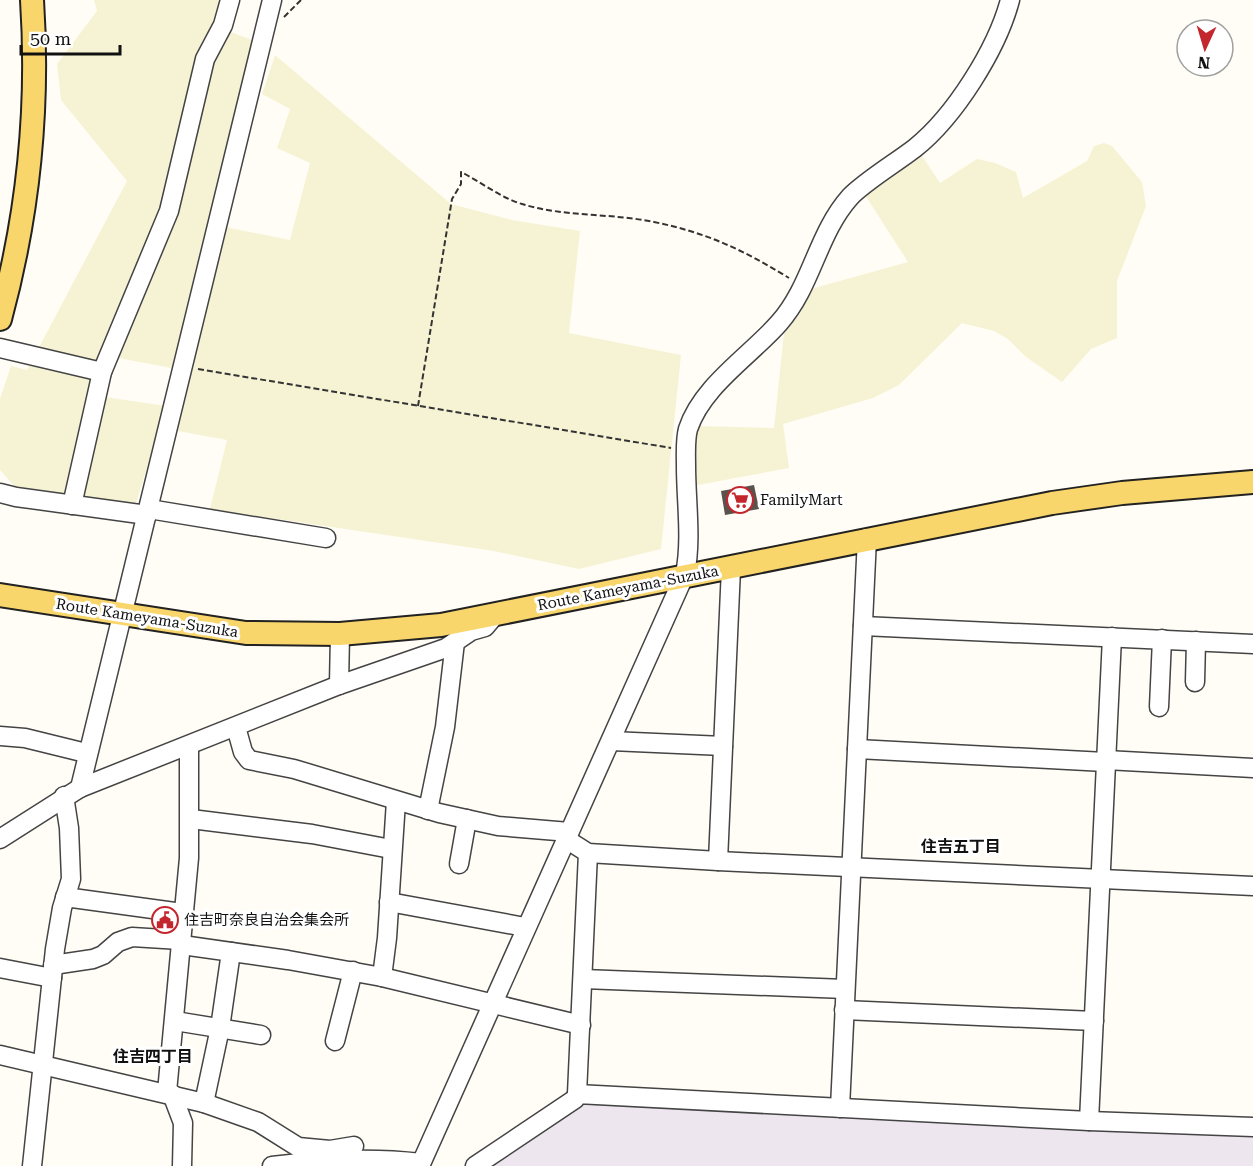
<svg xmlns="http://www.w3.org/2000/svg" width="1253" height="1166" viewBox="0 0 1253 1166" font-family="'Roboto Serif','Noto Sans JP',serif">
  <rect width="100%" height="100%" fill="#fffdf5"/>
  <polygon fill="#eee6ef" points="589,1101 1253,1132 1253,1166 492,1166"/>
  <g fill="#f6f3d4">
    <polygon points="94,0 223,0 215,26 252,40 176,369 108,356 98,396 166,406 135,506 18,490 0,470 0,399 11,366 27,370 127,181 61,100 57,64 97,11"/>
    <polygon points="275,55 451,204 512,220 580,231 569,333 681,355 661,549 579,569 494,551 210,509 227,440 178,431 225,227 290,240 310,163 277,148 290,109 262,94"/>
    <polygon points="1104,143 1112,146 1142,182 1146,206 1117,281 1117,338 1091,349 1062,382 1026,357 1008,339 994,331 962,323 899,385 873,398 783,424 789,468 698,485 693,482 693,439 698,426 774,428 784,333 800,314 811,289 908,262 865,195 922,156 940,183 977,159 995,163 1016,172 1023,198 1087,161 1094,146"/>
  </g>
  <polygon fill="#5a524d" points="754,485 759,509 725,515 721,491"/>
  <g fill="none" stroke-linecap="round" stroke-linejoin="round">
    <defs>
      <g id="minor">
        <polyline points="0,348 102,372"/>
        <polyline points="0,493 16,497 147,515"/>
        <polyline points="72,505 102,372 169,211 205,59 223,25 230,0"/>
        <polyline points="149,509 326,538"/>
        <polyline points="863,626 1253,644"/>
        <polyline points="1195,682 1196,641"/>
        <polyline points="339,685 340,634"/>
        <polyline points="1159,707 1162,639"/>
        <polyline points="236,727 243,752 249,760 294,769 439,813 498,826 569,832"/>
        <polyline points="0,736 25,738 86,753"/>
        <polyline points="611,741 723,746"/>
        <polyline points="857,749 1105,762"/>
        <polyline points="1106,760 1253,768"/>
        <polyline points="80,788 272,0"/>
        <polyline points="428,810 445,727 455,642"/>
        <polyline points="191,819 312,834 391,849"/>
        <polyline points="0,839 80,788 339,685 446,648 471,631 485,627 496,614"/>
        <polyline points="566,839 588,853 718,861 1253,886"/>
        <polyline points="718,861 731,568"/>
        <polyline points="459,864 467,819"/>
        <polyline points="65,897 182,913"/>
        <polyline points="389,902 525,927"/>
        <polyline points="182,945 288,960 382,977 581,1025"/>
        <polyline points="53,965 93,959 103,955 118,942 132,937 180,940"/>
        <polyline points="0,968 52,978"/>
        <polyline points="382,977 387,938 396,801"/>
        <polyline points="583,979 845,989"/>
        <polyline points="844,1010 1094,1021"/>
        <polyline points="175,1021 261,1035"/>
        <polyline points="335,1041 353,971"/>
        <polyline points="0,1055 204,1103 258,1122 298,1147 330,1150 354,1146"/>
        <polyline points="167,1092 189,858 189,746"/>
        <polyline points="172,1094 183,1123 182,1166"/>
        <polyline points="577,1094 588,853"/>
        <polyline points="204,1103 220,1028 231,952"/>
        <polyline points="840,1108 867,538"/>
        <polyline points="1089,1121 1112,637"/>
        <polyline points="32,1166 55,949 62,908 71,879 69,828 64,796"/>
        <path d="M272,1166C323,1160 370,1157 421,1163"/>
        <path d="M420,1166L685,574C692,539 686,502 686,466C686,454 685,440 688,429C702,386 750,356 779,323C812,286 817,234 850,197C864,182 897,162 915,148C955,116 997,49 1010,0"/>
        <polyline points="475,1166 575,1099 577,1094 1089,1121 1253,1127"/>
      </g>
      <g id="major">
        <path d="M0,319C28,216 39,106 32,0"/>
        <polyline points="0,595 246,633 340,634 441,625 1052,503 1122,493 1253,482"/>
      </g>
    </defs>
    <use href="#minor" stroke="#444" stroke-width="21"/>
    <use href="#major" stroke="#222" stroke-width="26"/>
    <g stroke="#333" stroke-width="2" stroke-dasharray="6 3" stroke-linecap="butt">
      <polyline points="284,17 301,0"/>
      <polyline points="198,369 671,448"/>
      <path d="M418,406L452,199L461,184V172C481,182 501,198 522,204C564,217 611,213 654,222C708,233 743,250 789,278"/>
    </g>
    <use href="#minor" stroke="#fff" stroke-width="18"/>
    <use href="#major" stroke="#f9d66b" stroke-width="22"/>
  </g>
  <defs>
    <symbol id="supermarket-ring" viewBox="-11 -11 22 22"><circle r="9.5" fill="#fff" stroke="#c4262e" stroke-width="1.5"/><path d="M-6-5.5h2.5l.6 2H6L4.5 2H-2.5L-4.4-4H-6ZM-1.5 3.2a1.3 1.3 0 1 0 .1 0ZM3 3.2a1.3 1.3 0 1 0 .1 0Z" fill="#c4262e"/></symbol>
    <symbol id="civic-ring" viewBox="-11 -11 22 22"><circle r="9.5" fill="#fff" stroke="#c4262e" stroke-width="1.5"/><path d="M-.6-6.5H3V-4.5H.6V-3L4-1V1h2V6H-6V1h2V-1L-.6-3ZM-1.2 2.5V6h2.4V2.5Z" fill="#c4262e"/></symbol>
  </defs>
  <g fill-rule="evenodd">
    <use href="#supermarket-ring" x="725" y="485" width="30" height="30"/>
    <use href="#civic-ring" x="150" y="905" width="30" height="30"/>
  </g>
  <g text-anchor="middle" stroke-width="6" stroke-linejoin="round" paint-order="stroke">
    <g font-size="15" fill="#111" stroke="#fff" text-anchor="start">
      <text x="760" y="505">FamilyMart</text>
      <text x="184" y="925">住吉町奈良自治会集会所</text>
    </g>
    <g font-size="15" fill="#111" stroke="#fff">
      <text transform="translate(628 588) rotate(-11)" y="5">Route Kameyama-Suzuka</text>
      <text transform="translate(147 618) rotate(9)" y="5">Route Kameyama-Suzuka</text>
    </g>
    <g font-size="16" font-weight="bold" fill="#111" stroke="#fff">
      <text x="961" y="852">住吉五丁目</text>
      <text x="153" y="1062">住吉四丁目</text>
    </g>
  </g>
  <g transform="translate(1205 48) rotate(184)"><circle r="28" fill="#ffffff" stroke="#a0a0a0" stroke-width="1.5"/>
  <path d="M0-4.5L10 22L0 15L-10 22Z" fill="#c4262e"/>
  <text y="-9" font-size="16" font-weight="bold" text-anchor="middle" fill="#111111">N</text>
  </g>
  <path d="M21 45v9h99v-9" fill="none" stroke="#111111" stroke-width="3"/>
  <text x="30" y="45" font-size="18" fill="#111111" stroke="#ffffff" stroke-width="4.5" paint-order="stroke">50 m</text>
</svg>
